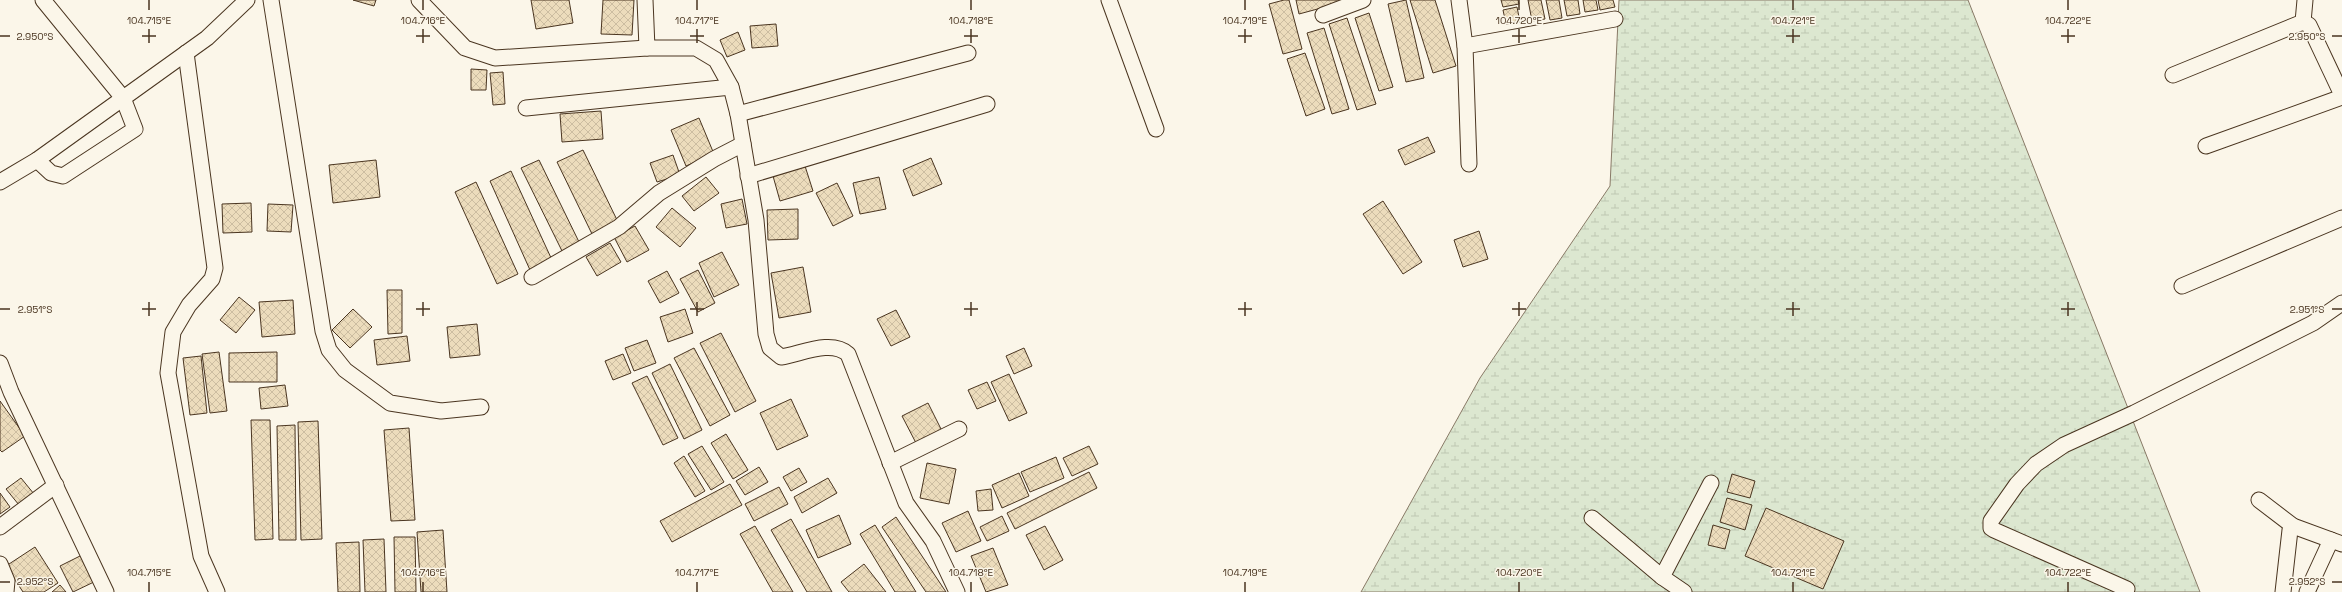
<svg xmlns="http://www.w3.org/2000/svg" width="2342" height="592" viewBox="0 0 2342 592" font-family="'Space Grotesk',sans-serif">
  <defs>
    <pattern id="wetland-marsh" width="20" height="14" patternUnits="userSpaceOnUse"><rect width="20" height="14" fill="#dce7d0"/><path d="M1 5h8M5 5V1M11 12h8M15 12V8" fill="none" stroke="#bec7b2"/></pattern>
    <pattern id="building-cross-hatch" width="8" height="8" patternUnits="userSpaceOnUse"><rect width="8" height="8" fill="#ecdcbc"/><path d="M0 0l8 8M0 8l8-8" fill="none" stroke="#ccbda1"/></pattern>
  </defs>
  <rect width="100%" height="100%" fill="#fbf6e9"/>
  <polygon fill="url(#wetland-marsh)" stroke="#887966" points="1619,0 1968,0 2200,592 1361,592 1480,378 1610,186"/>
  <g fill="url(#building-cross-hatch)" stroke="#4a3520">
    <polygon points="353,0 376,0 374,6"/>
    <polygon points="531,0 569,0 573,23 536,29"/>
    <polygon points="603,0 634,0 632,35 601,34"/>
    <polygon points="1284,0 1289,0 1302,49 1283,54 1269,4"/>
    <polygon points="1296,0 1351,0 1299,14"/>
    <polygon points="1406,0 1424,78 1406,82 1388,4"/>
    <polygon points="1410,0 1435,0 1456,66 1433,73"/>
    <polygon points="1501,0 1518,0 1519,4 1503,7"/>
    <polygon points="1528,0 1541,0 1545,19 1532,21"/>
    <polygon points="1546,0 1559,0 1562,18 1550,20"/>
    <polygon points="1564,0 1578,0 1580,14 1567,16"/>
    <polygon points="1583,0 1596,0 1598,10 1585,12"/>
    <polygon points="1598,0 1613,0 1615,7 1600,10"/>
    <polygon points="1517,7 1520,22 1506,24 1503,10"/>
    <polygon points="1369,13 1393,87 1379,91 1355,18"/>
    <polygon points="1347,18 1376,104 1357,110 1329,24"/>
    <polygon points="776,24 778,46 752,48 750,26"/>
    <polygon points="1324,28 1349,109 1332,114 1307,33"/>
    <polygon points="738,32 745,50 727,57 720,40"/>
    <polygon points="1305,53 1325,109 1306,116 1287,59"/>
    <polygon points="471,69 487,70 486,90 471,90"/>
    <polygon points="503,72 505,104 493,105 490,73"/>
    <polygon points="601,111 603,139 562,142 560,114"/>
    <polygon points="699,118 714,154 686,166 671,130"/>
    <polygon points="1428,137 1435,152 1405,165 1398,150"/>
    <polygon points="583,150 618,222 592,234 557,162"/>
    <polygon points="673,155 680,175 657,182 650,163"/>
    <polygon points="931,158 942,184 913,196 903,170"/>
    <polygon points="376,160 380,197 333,203 329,165"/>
    <polygon points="539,160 580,244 563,253 521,168"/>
    <polygon points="805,166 813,191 780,201 773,176"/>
    <polygon points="511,171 552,260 530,270 490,181"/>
    <polygon points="706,177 719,193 694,211 682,196"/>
    <polygon points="879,177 886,209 860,214 853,183"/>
    <polygon points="476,182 518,274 497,284 455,192"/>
    <polygon points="837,183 853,216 833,226 816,193"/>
    <polygon points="742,199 747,224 726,228 721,204"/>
    <polygon points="1383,201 1422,262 1403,274 1363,214"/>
    <polygon points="251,203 252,232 223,233 222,204"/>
    <polygon points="268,204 293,205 291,232 267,231"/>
    <polygon points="672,208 696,228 680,247 656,227"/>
    <polygon points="798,209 798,239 768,240 767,210"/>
    <polygon points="635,226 649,250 627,262 614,237"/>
    <polygon points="1479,231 1488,259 1463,267 1454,240"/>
    <polygon points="610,243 621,262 597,276 586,257"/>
    <polygon points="722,252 739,285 714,297 699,263"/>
    <polygon points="803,267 811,312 779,318 771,273"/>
    <polygon points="698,270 715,303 698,312 680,279"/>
    <polygon points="667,271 679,293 660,303 648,281"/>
    <polygon points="387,290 402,290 402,333 388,334"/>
    <polygon points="239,297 255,310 236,333 220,320"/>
    <polygon points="293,300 295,334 262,337 259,302"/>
    <polygon points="353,309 372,327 350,348 332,330"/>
    <polygon points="685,309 693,333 668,342 660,317"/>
    <polygon points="896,310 910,337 891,346 877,319"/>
    <polygon points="477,324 480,355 450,358 447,327"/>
    <polygon points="721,333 756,401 735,412 700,343"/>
    <polygon points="407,336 410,361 377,365 374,340"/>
    <polygon points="647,340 656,363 634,371 625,348"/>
    <polygon points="694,348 730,415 710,426 674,358"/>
    <polygon points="1024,348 1032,366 1014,374 1006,356"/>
    <polygon points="219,352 227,411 210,413 202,354"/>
    <polygon points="277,352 277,382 229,382 229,353"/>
    <polygon points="623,354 631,373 613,380 605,361"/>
    <polygon points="201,356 207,413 190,415 183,358"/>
    <polygon points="670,364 702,430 684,439 652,373"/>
    <polygon points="1009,374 1027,413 1009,421 991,382"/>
    <polygon points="647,376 678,438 663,445 632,383"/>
    <polygon points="987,382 996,401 977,409 968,390"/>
    <polygon points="285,385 288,406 261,409 259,388"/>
    <polygon points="791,399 808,436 777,450 760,413"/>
    <polygon points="0,401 25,436 2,452 0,450"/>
    <polygon points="928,403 942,431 916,443 902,416"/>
    <polygon points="251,420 270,420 273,539 255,540"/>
    <polygon points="318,421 322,539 301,540 298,422"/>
    <polygon points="295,425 296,540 279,540 277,426"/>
    <polygon points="409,428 415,520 391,521 384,430"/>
    <polygon points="726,434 748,470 733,479 711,443"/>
    <polygon points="702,446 724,482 711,490 688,454"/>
    <polygon points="1089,446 1098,464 1072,476 1063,458"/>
    <polygon points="684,456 705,491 695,497 674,463"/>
    <polygon points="1056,457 1064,478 1030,492 1021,472"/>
    <polygon points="927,463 956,469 949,504 920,498"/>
    <polygon points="759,467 768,482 745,495 736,481"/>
    <polygon points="799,468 807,482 791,491 783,477"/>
    <polygon points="1089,472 1097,488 1015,529 1007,513"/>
    <polygon points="1019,473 1029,496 1002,508 992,485"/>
    <polygon points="1732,474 1755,481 1750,498 1727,492"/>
    <polygon points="21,478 34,494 19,505 6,489"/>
    <polygon points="828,478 837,493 802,513 794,497"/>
    <polygon points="730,484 742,505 672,542 660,521"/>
    <polygon points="779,487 788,504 754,521 745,504"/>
    <polygon points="991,489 993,510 978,511 976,491"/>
    <polygon points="0,493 10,507 0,514"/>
    <polygon points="1727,498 1752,505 1745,530 1720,522"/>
    <polygon points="1766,508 1844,541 1823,589 1745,556"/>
    <polygon points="968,511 981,541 956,552 942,523"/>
    <polygon points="839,515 851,544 818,558 806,530"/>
    <polygon points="1002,516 1009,531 987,541 980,527"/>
    <polygon points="896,517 946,592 926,592 882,527"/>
    <polygon points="791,519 832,592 807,592 771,530"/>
    <polygon points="875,525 916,592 895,592 860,534"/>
    <polygon points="1713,525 1730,530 1725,549 1708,545"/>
    <polygon points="755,526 793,592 773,592 740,534"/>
    <polygon points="1045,526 1063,560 1044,570 1026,535"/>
    <polygon points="443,530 447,592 421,592 417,532"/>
    <polygon points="394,537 415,537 416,592 395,592"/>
    <polygon points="384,539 386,592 365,592 363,540"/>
    <polygon points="359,542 360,592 338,592 336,543"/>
    <polygon points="35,547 58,583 44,592 23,592 6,566"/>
    <polygon points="993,548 1008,585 986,592 971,556"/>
    <polygon points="82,555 96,581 73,592 60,566"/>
    <polygon points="864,564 886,592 849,592 841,582"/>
    <polygon points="60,585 66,592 52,592"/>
  </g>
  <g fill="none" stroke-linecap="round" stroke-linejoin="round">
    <defs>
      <g id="street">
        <polyline points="271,0 323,331 329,350 345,370 390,403 441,411 481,407"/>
        <path d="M419,0L465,48L495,58L647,48H696L716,60L731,87L738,114L756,220L766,334L770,348L781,357C801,354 831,339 848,354L906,503L933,541L957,592"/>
        <polyline points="645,0 647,48"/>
        <polyline points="1109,0 1156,129"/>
        <polyline points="1459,0 1465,46 1469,164"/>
        <polyline points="1323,15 1363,0"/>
        <polyline points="2303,22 2305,0"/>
        <polyline points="1465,46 1615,19"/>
        <polyline points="186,53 215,268 212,279 189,305 173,332 168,373 201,556 217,592"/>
        <polyline points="2173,75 2303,22 2309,25 2342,95"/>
        <polyline points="526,108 731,87"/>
        <polyline points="738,114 968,53"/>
        <polyline points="2206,146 2342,97"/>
        <polyline points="37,160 51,173 63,176 135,129 123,98 43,0"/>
        <polyline points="748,176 987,104"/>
        <polyline points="0,182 37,160 207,38 247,0"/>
        <polyline points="532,277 619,227 659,193 714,159 743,144"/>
        <polyline points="2182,286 2342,218"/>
        <polyline points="0,363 11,392 106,592"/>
        <polyline points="890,463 959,429"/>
        <polyline points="2259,500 2293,526 2342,544"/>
        <polyline points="1592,518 1662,577 1684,592"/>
        <polyline points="0,527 56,485"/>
        <polyline points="0,564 7,581 6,592"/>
        <polyline points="1662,577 1711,483"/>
        <polyline points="2127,589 1994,530 1991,528 1991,521 2017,484 2036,464 2064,445 2134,413 2313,323 2342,303"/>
        <polyline points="2283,592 2290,530 2293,526"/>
        <polyline points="2307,592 2331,540"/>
      </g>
    </defs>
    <use href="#street" stroke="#4a3520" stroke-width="17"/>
    <use href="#street" stroke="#fbf6e9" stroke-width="15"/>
  </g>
  <path fill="none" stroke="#4a3520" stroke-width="1.5" d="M149,0V10M423,0V10M697,0V10M971,0V10M1245,0V10M1519,0V10M1793,0V10M2068,0V10M149,29V43M423,29V43M697,29V43M971,29V43M1245,29V43M1519,29V43M1793,29V43M2068,29V43M0,36H10M142,36H156M416,36H430M690,36H704M964,36H978M1238,36H1252M1512,36H1526M1786,36H1800M2061,36H2075M2332,36H2342M149,302V316M423,302V316M697,302V316M971,302V316M1245,302V316M1519,302V316M1793,302V316M2068,302V316M0,309H10M142,309H156M416,309H430M690,309H704M964,309H978M1238,309H1252M1512,309H1526M1786,309H1800M2061,309H2075M2332,309H2342M0,582H10M149,582V592M423,582V592M697,582V592M971,582V592M1245,582V592M1519,582V592M1793,582V592M2068,582V592M2332,582H2342"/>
  <g font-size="10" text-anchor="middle" fill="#4a3520" stroke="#fbf6e9" stroke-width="3" stroke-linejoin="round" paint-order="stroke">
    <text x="149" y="24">104.715°E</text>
    <text x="423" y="24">104.716°E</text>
    <text x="697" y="24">104.717°E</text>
    <text x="971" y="24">104.718°E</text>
    <text x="1245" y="24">104.719°E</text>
    <text x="1519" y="24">104.720°E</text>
    <text x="1793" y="24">104.721°E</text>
    <text x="2068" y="24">104.722°E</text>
    <text x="35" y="40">2.950°S</text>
    <text x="2307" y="40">2.950°S</text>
    <text x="35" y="313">2.951°S</text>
    <text x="2307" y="313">2.951°S</text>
    <text x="149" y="576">104.715°E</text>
    <text x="423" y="576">104.716°E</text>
    <text x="697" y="576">104.717°E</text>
    <text x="971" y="576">104.718°E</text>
    <text x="1245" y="576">104.719°E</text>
    <text x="1519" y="576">104.720°E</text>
    <text x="1793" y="576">104.721°E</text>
    <text x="2068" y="576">104.722°E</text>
    <text x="35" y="585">2.952°S</text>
    <text x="2307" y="585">2.952°S</text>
  </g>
</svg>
